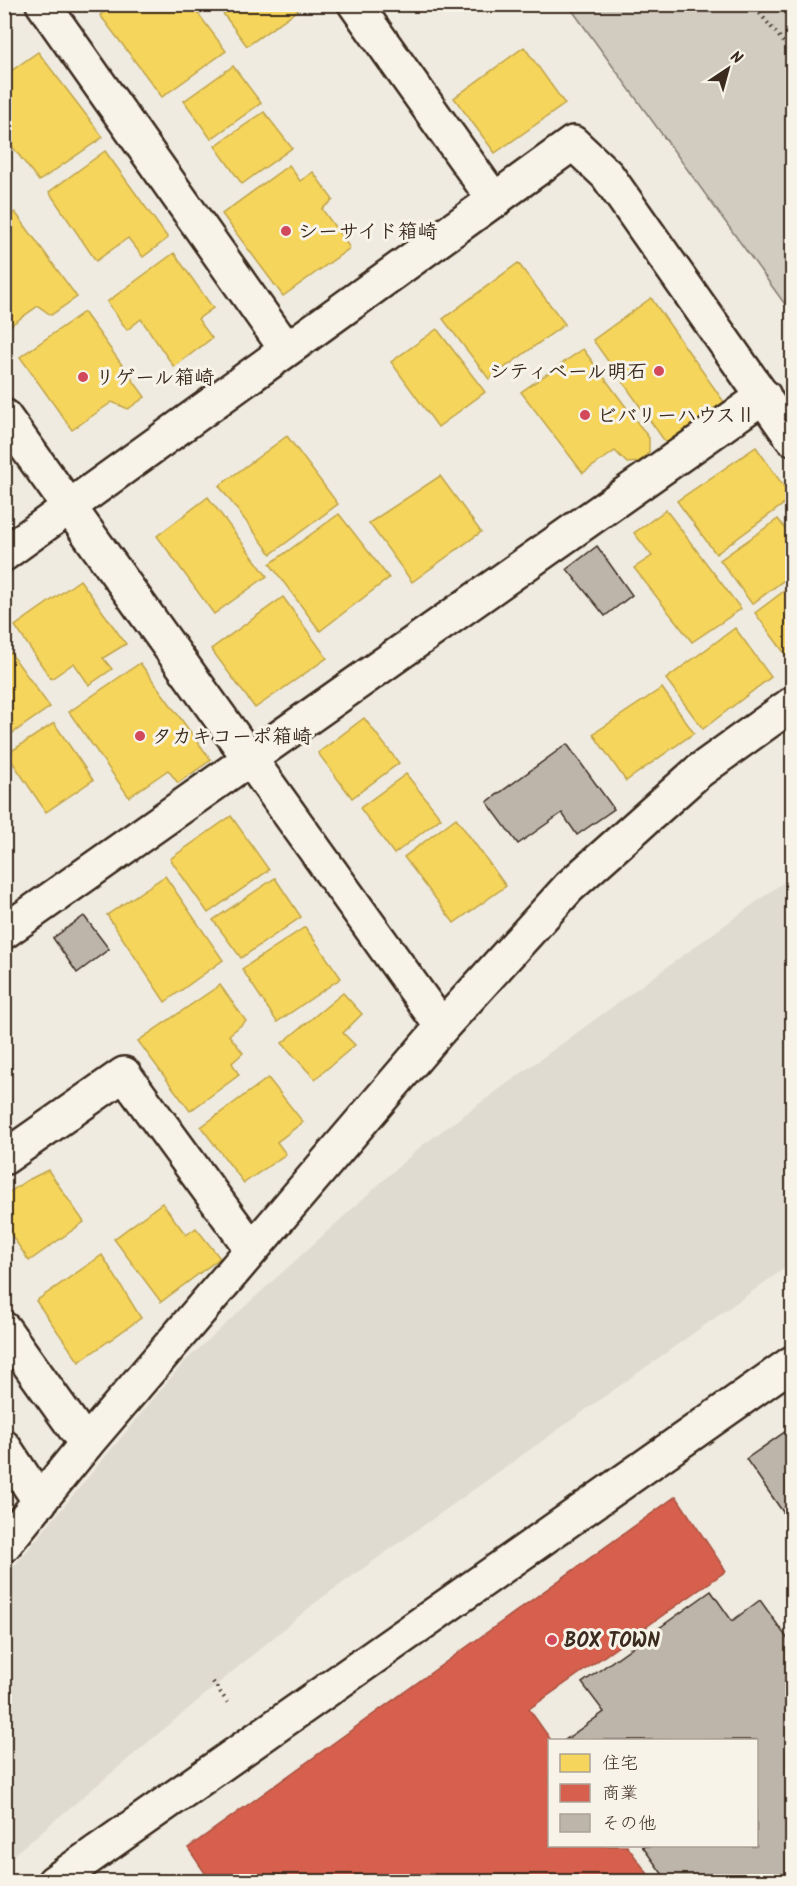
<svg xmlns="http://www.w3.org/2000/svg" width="797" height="1886" viewBox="0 0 797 1886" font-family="Kalam,'Klee One',sans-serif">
  <rect width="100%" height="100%" fill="#efebe0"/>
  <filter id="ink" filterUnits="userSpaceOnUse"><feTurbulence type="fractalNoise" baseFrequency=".0167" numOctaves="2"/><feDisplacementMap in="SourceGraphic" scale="12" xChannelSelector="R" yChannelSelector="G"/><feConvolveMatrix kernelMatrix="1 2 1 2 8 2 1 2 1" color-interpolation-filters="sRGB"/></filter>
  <g filter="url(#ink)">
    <polygon fill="#e0dbd0" points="792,876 792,1263 316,1602 5,1862 5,1577 184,1362 420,1147"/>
    <polygon fill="#d1cbc0" stroke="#867a6f" stroke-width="1.5" points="568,5 792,5 792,314 572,10"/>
    <g fill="#f6d55c" stroke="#bea249" stroke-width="1.5">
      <polygon points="115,4 191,4 226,51 162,97 100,15"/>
      <polygon points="216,4 300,4 302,7 247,46"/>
      <polygon points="524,47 565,104 495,153 454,98"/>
      <polygon points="38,52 103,137 39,181 4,136 4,76"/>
      <polygon points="233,66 261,103 211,139 184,101"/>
      <polygon points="264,112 292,148 242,184 215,146"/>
      <polygon points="105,151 168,238 143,257 128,238 96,261 49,192"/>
      <polygon points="289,165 300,181 313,172 333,200 322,209 350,248 283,296 222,214"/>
      <polygon points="15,212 77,297 51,315 38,306 4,330 4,220"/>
      <polygon points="174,253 213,308 198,319 212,338 174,367 141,319 127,330 107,302"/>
      <polygon points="518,263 565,324 489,379 443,319"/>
      <polygon points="651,298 724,402 666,443 593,340"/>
      <polygon points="84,312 145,397 128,409 112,402 72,430 20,357"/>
      <polygon points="437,329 485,392 438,427 391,362"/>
      <polygon points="583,349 649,438 649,452 640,462 627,463 615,451 583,473 521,392"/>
      <polygon points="287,436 338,504 271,554 219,486"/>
      <polygon points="756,447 792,498 716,554 677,501"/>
      <polygon points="440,476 481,532 412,582 369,523"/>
      <polygon points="208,497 267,576 214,614 157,536"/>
      <polygon points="666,510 741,609 692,642 634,568 652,556 634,533"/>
      <polygon points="339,514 389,578 320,631 270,564"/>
      <polygon points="778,519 792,538 792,574 752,604 720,560"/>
      <polygon points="80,580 126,644 103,658 112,669 89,685 74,663 51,679 15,626"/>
      <polygon points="792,585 792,661 791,662 755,613"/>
      <polygon points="283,597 327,658 255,708 211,649"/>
      <polygon points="735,628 771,677 703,729 666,679"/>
      <polygon points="4,644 50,707 4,739"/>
      <polygon points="140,663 211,760 178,783 168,770 129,797 69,712"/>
      <polygon points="662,688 694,733 626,781 593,734"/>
      <polygon points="364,718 399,763 352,798 318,753"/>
      <polygon points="54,723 93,780 46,812 7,754"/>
      <polygon points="406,774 441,818 394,854 360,808"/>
      <polygon points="231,816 269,870 208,913 170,859"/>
      <polygon points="456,818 506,886 454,923 404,857"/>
      <polygon points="165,876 223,960 165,1002 107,915"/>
      <polygon points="275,878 301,917 241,958 213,920"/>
      <polygon points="305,927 341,978 277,1022 242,969"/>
      <polygon points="220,985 246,1021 229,1035 243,1053 232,1063 239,1075 190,1111 138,1041"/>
      <polygon points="343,993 362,1014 343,1033 355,1045 315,1079 282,1043"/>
      <polygon points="268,1078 303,1122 277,1142 286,1154 244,1183 201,1127"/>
      <polygon points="48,1170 84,1222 29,1261 4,1224 4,1196 26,1181"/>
      <polygon points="162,1203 186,1235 196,1228 220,1258 161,1302 114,1239"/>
      <polygon points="102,1255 141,1318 79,1362 36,1301"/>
    </g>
    <polygon fill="#d6604d" stroke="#a8503f" stroke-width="1.5" points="676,1496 726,1571 529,1709 551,1740 550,1740 550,1846 627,1846 654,1882 211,1882 188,1848"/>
    <g fill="#bdb5aa" stroke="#3b2a1e" stroke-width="1.5">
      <polygon points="597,546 632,595 605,616 567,569"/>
      <polygon points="567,744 614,809 577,835 562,813 518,844 487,802"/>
      <polygon points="84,916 109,949 77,973 53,938"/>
      <polygon points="792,1427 792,1525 746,1459"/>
      <polygon points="711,1591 732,1621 760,1600 792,1645 792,1882 668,1882 642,1846 756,1846 756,1740 565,1740 604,1712 582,1683"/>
    </g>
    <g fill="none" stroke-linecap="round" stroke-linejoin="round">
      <defs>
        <g id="street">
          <polyline points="43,4 286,349"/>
          <polyline points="355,4 495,201"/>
          <polyline points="4,416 442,1027"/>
          <polyline points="4,554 573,143 607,175 792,438"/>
          <polyline points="4,932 764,396"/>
          <polyline points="4,1158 124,1074 252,1249"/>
          <polyline points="4,1329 86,1444"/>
          <polyline points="4,1447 40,1502"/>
          <polyline points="4,1545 86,1444 442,1027 569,887 699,771 792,704"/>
          <polyline points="54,1882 792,1363"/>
        </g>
      </defs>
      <use href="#street" stroke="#3b2a1e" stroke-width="38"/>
      <g stroke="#3b2a1e" stroke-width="4" stroke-dasharray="1.5 4.5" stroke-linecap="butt">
        <polyline points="752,4 792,52"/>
        <polyline points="213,1682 230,1706"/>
        <polyline points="4,1880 12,1874"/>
      </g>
      <use href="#street" stroke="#f7f3e8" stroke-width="33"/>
    </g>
  </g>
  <g fill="#d1495b" stroke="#f7f3e8" stroke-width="2">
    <circle cx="286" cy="231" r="6"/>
    <circle cx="659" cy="371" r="6"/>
    <circle cx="83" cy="377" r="6"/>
    <circle cx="585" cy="415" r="6"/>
    <circle cx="140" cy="736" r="6"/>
    <circle cx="552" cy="1640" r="6"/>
  </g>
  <g text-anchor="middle" stroke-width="6" stroke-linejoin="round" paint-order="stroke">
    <g font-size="20" font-weight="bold" fill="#3b2a1e" stroke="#f7f3e8" text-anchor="start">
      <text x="298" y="238">シーサイド箱崎</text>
      <text x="647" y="378" text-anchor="end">シティベール明石</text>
      <text x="95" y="384">リゲール箱崎</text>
      <text x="597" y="422">ビバリーハウスⅡ</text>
      <text x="152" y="743">タカキコーポ箱崎</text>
      <text x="564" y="1647">BOX TOWN</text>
    </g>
  </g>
  <rect width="797" height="1886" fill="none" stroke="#f7f3e8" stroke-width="24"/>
  <rect x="12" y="12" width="773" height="1862" fill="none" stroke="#3b2a1e" stroke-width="2" filter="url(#ink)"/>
  <rect x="548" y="1739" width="210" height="108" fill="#f7f3e8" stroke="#aca397" stroke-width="1.5"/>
  <rect x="560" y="1754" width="30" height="18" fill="#f6d55c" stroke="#aca397" stroke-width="1.5"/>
  <text x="602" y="1769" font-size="18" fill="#3b2a1e">住宅</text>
  <rect x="560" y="1784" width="30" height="18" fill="#d6604d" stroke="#aca397" stroke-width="1.5"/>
  <text x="602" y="1799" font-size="18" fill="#3b2a1e">商業</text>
  <rect x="560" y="1814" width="30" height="18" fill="#bdb5aa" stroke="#aca397" stroke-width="1.5"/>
  <text x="602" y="1829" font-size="18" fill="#3b2a1e">その他</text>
  <g transform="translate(728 69) rotate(36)" stroke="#f7f3e8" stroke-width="4.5" paint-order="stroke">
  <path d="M0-4.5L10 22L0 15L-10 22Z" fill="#3b2a1e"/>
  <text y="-9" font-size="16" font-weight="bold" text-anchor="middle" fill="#3b2a1e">N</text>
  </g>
</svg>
